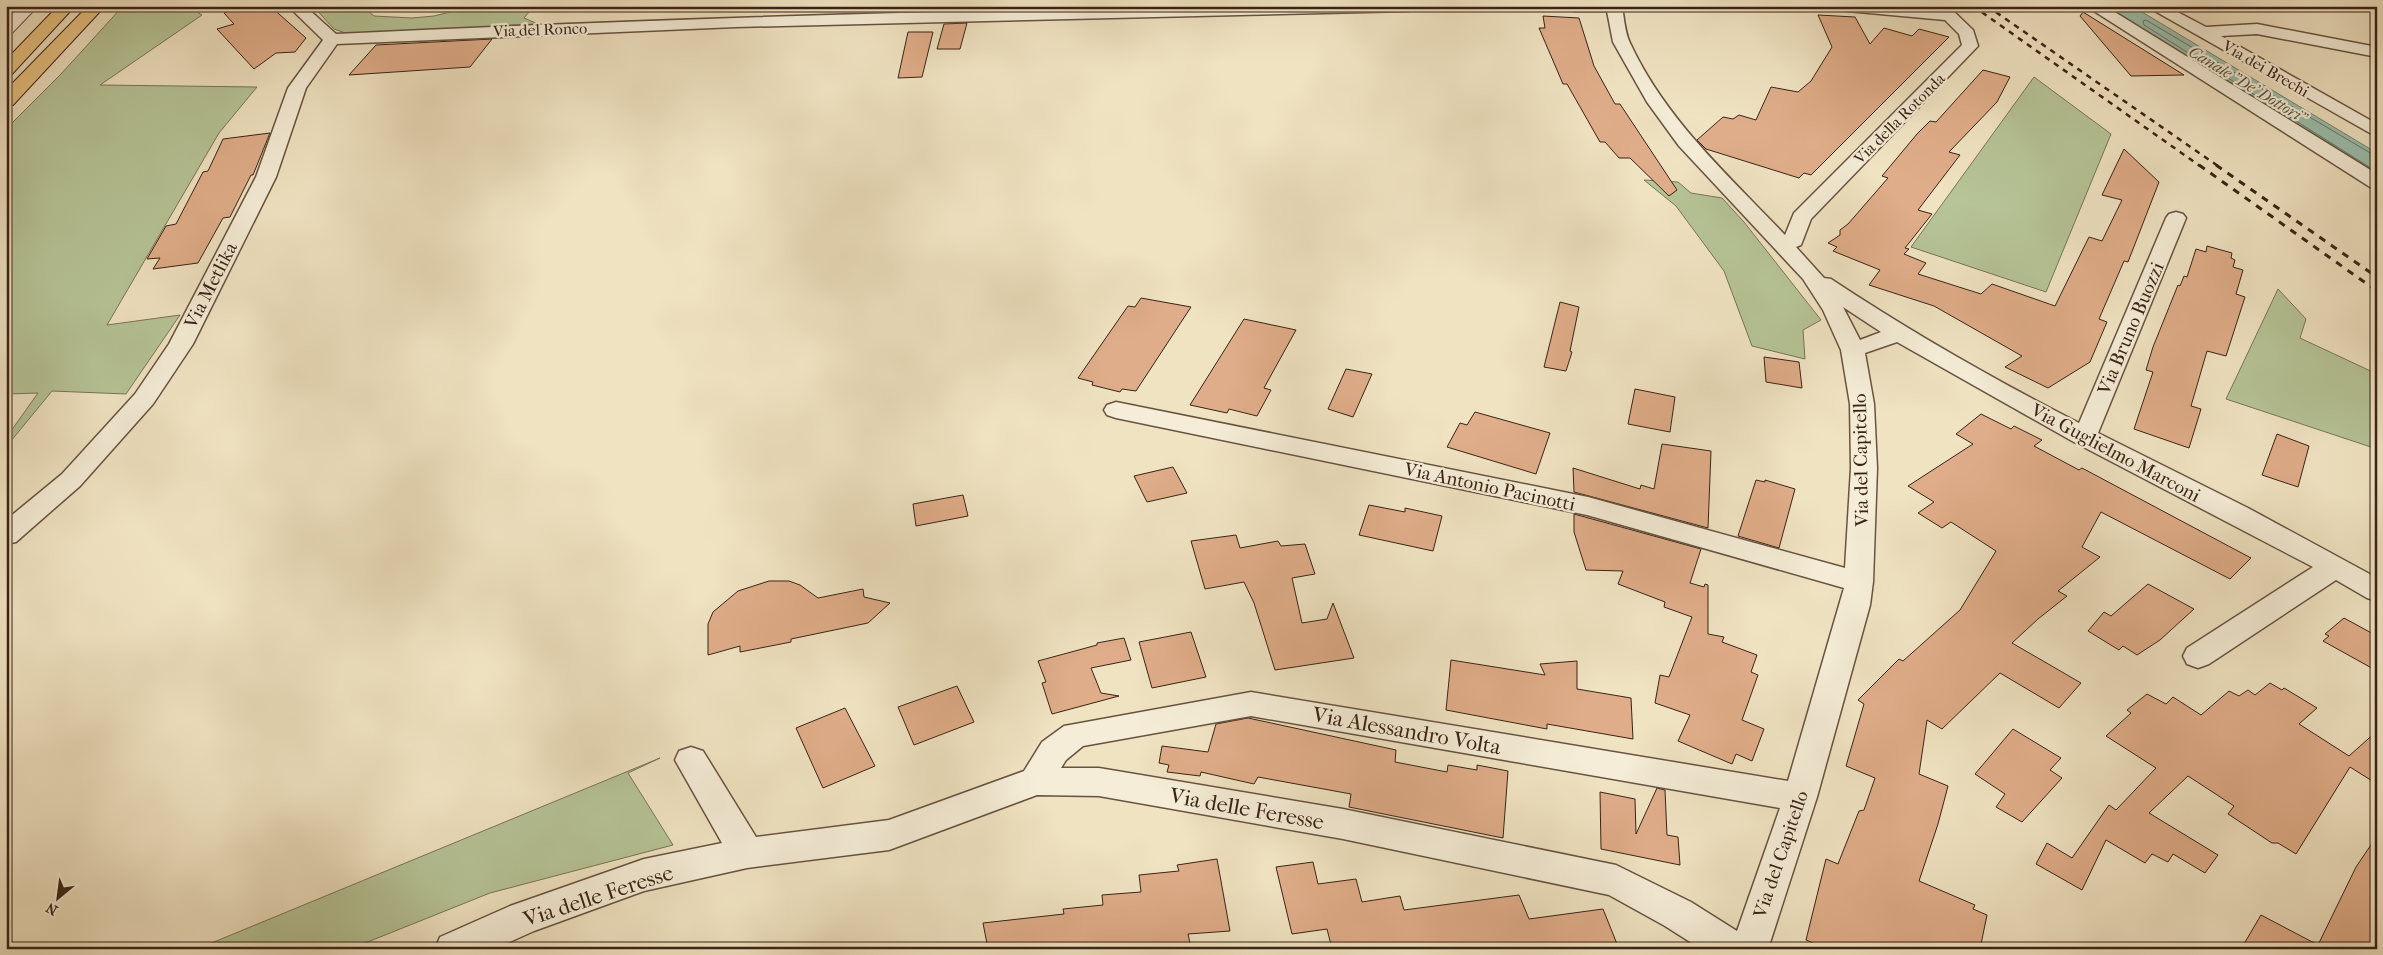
<svg xmlns="http://www.w3.org/2000/svg" width="2383" height="955" viewBox="0 0 2383 955" font-family="'IM FELL French Canon',serif">
  <rect width="100%" height="100%" fill="#f0e3c2"/>
  <filter id="stains"><feTurbulence type="fractalNoise" baseFrequency=".004" numOctaves="4"/><feColorMatrix values="0 0 0 0 .2 0 0 0 0 .09 0 0 0 0 .02 0 0 0 .5 -.17"/></filter>
  <radialGradient id="worn" r=".72"><stop offset=".6" stop-color="#630" stop-opacity="0"/><stop offset="1" stop-color="#630" stop-opacity=".3"/></radialGradient>
  <g fill="#b6c497" stroke="#787456">
    <polygon points="123,6 187,6 202,15 100,85 257,87 219,133 107,325 180,315 126,394 52,391 6,447 6,438 38,393 6,394 6,129 61,74"/>
    <polygon points="313,6 362,6 374,16 412,18 434,16 474,6 534,6 524,18 538,24 348,34 334,29"/>
    <polygon points="2034,77 2111,134 2046,292 1911,247"/>
    <polygon points="1644,180 1678,182 1691,193 1722,198 1744,222 1821,320 1803,330 1805,359 1752,346 1724,271 1676,206"/>
    <polygon points="2278,289 2306,319 2300,338 2377,374 2377,449 2226,399"/>
    <polygon points="660,758 628,773 673,845 490,893 350,949 197,949"/>
  </g>
  <polygon fill="#9bbfae" stroke="#748171" points="2105,6 2132,6 2377,153 2377,178"/>
  <g fill="none" stroke-linecap="round" stroke-linejoin="round">
    <polyline stroke="#6a7162" stroke-width="1" points="2377,157 2146,20 2143,21 2144,25 2377,172"/>
  </g>
  <g fill="#dfad89" stroke="#392315">
    <polygon points="242,6 270,6 306,38 295,52 276,53 254,69 217,29 234,24 224,13"/>
    <polygon points="2083,12 2184,75 2131,76 2080,16"/>
    <polygon points="1818,15 1855,17 1870,44 1884,28 1912,36 1919,29 1949,37 1811,175 1804,173 1799,178 1706,149 1697,140 1723,117 1733,119 1739,115 1756,120 1771,87 1798,92 1811,81 1832,47"/>
    <polygon points="1543,16 1579,18 1594,66 1615,104 1620,104 1677,190 1669,196 1630,158 1619,158 1605,142 1600,142 1567,84 1563,84 1539,28 1545,28"/>
    <polygon points="967,23 960,49 937,49 944,24"/>
    <polygon points="908,32 933,32 922,77 898,78"/>
    <polygon points="492,39 470,67 349,75 376,45"/>
    <polygon points="1983,70 2010,77 1997,102 1949,152 1960,155 1918,210 1932,214 1905,248 1909,249 1904,254 1926,263 1918,274 1981,294 1992,284 2055,306 2089,237 2102,241 2122,200 2102,195 2124,149 2159,182 2128,262 2124,261 2099,319 2107,322 2090,362 2048,388 2005,367 2022,356 1934,306 1869,285 1880,270 1833,251 1837,247 1828,243 1840,235 1840,230 1848,224 1888,178 1882,176 1917,134 1930,121 1936,122"/>
    <polygon points="270,133 253,175 251,175 230,217 223,218 198,263 153,269 160,258 147,259 166,226 176,224 203,172 208,171 223,139"/>
    <polygon points="2207,246 2232,253 2231,258 2235,260 2233,267 2243,270 2236,294 2245,297 2226,356 2207,351 2191,406 2201,409 2189,448 2134,429 2153,372 2146,370 2153,347 2178,285 2180,286 2184,276 2187,277 2196,249 2206,252"/>
    <polygon points="1141,298 1191,307 1136,391 1122,389 1120,392 1092,385 1093,382 1078,378 1128,306 1135,307"/>
    <polygon points="1560,302 1579,307 1570,351 1572,352 1566,371 1544,367"/>
    <polygon points="1244,319 1296,330 1264,388 1271,390 1257,416 1229,409 1227,413 1190,405"/>
    <polygon points="1764,357 1799,362 1802,388 1766,382"/>
    <polygon points="1346,369 1372,374 1353,417 1328,409"/>
    <polygon points="1635,389 1675,397 1670,432 1628,424"/>
    <polygon points="1475,412 1550,433 1536,474 1447,447 1460,423 1467,425"/>
    <polygon points="1981,414 2011,429 2014,426 2042,440 2034,446 2079,470 2082,468 2251,558 2230,579 2101,512 2082,547 2100,557 2058,591 2067,596 2038,619 2012,643 2081,683 2059,708 2000,673 1942,729 1927,720 1919,774 1948,786 1938,824 1919,881 1975,905 1973,909 1987,915 1980,949 1827,949 1806,940 1826,859 1838,864 1859,811 1864,810 1875,778 1846,766 1864,704 1858,700 1899,659 1903,661 1960,610 1996,551 1951,522 1942,528 1918,513 1934,502 1908,486 1973,444 1956,434"/>
    <polygon points="2277,434 2309,446 2298,487 2262,475"/>
    <polygon points="1662,444 1711,451 1708,528 1574,492 1573,468 1640,489 1641,485 1654,489"/>
    <polygon points="1173,467 1187,493 1147,502 1134,476"/>
    <polygon points="1756,480 1765,482 1765,480 1795,489 1779,548 1738,536"/>
    <polygon points="963,495 968,516 916,526 913,504"/>
    <polygon points="1369,505 1405,512 1405,508 1442,516 1433,551 1359,535"/>
    <polygon points="1574,514 1701,549 1690,583 1704,587 1705,584 1708,585 1708,634 1724,637 1722,642 1757,655 1751,672 1758,675 1742,720 1764,729 1752,761 1736,754 1732,764 1678,741 1690,715 1655,703 1660,675 1669,677 1692,617 1664,607 1665,602 1618,584 1623,571 1586,570 1574,532"/>
    <polygon points="1236,535 1240,548 1278,541 1281,546 1305,544 1315,574 1292,578 1302,623 1327,619 1333,603 1354,658 1275,670 1254,603 1244,582 1205,589 1191,541"/>
    <polygon points="769,581 789,581 800,585 818,598 863,589 864,597 890,603 868,623 791,639 791,642 740,652 740,646 708,655 708,624 713,612 738,591"/>
    <polygon points="2148,584 2194,609 2160,640 2137,655 2123,646 2119,650 2088,631 2104,612 2111,616"/>
    <polygon points="2344,618 2377,636 2377,671 2323,641 2329,636 2325,634"/>
    <polygon points="1191,632 1206,677 1152,688 1139,642"/>
    <polygon points="1124,638 1131,660 1091,668 1101,693 1119,696 1052,714 1042,683 1046,682 1038,661 1097,645 1097,643"/>
    <polygon points="1451,660 1545,675 1540,664 1577,661 1577,689 1631,698 1633,739 1547,724 1547,729 1446,710"/>
    <polygon points="2270,683 2282,690 2284,688 2317,708 2299,724 2349,756 2377,731 2377,784 2350,767 2296,854 2278,843 2272,843 2228,814 2234,806 2188,776 2149,813 2218,855 2205,873 2173,854 2168,862 2152,854 2145,863 2106,840 2082,890 2036,864 2047,843 2072,858 2109,805 2116,810 2156,768 2106,736 2131,713 2127,710 2147,694 2166,704 2173,697 2201,715 2229,691 2239,696 2248,690 2255,695"/>
    <polygon points="957,686 974,722 914,745 898,707"/>
    <polygon points="845,708 875,766 823,788 796,728"/>
    <polygon points="1248,718 1396,750 1395,762 1447,772 1448,765 1477,770 1477,765 1508,771 1503,838 1349,807 1351,794 1258,777 1254,784 1201,772 1200,776 1167,772 1169,765 1159,763 1162,746 1208,752 1216,724"/>
    <polygon points="2013,729 2061,758 2050,770 2062,778 2022,822 1996,807 2005,794 1975,774"/>
    <polygon points="1657,788 1665,790 1667,835 1678,837 1680,865 1601,849 1600,792 1635,799 1636,834"/>
    <polygon points="2377,836 2377,949 2241,949 2261,915 2318,945 2356,867"/>
    <polygon points="1217,859 1230,931 1188,934 1190,943 1148,949 988,949 983,923 1064,914 1063,909 1103,905 1102,895 1141,892 1139,875 1179,871 1177,865"/>
    <polygon points="1313,862 1318,884 1356,879 1362,902 1400,896 1404,910 1519,895 1529,919 1603,909 1619,949 1332,949 1327,929 1292,934 1276,867"/>
  </g>
  <g fill="none" stroke-linecap="round" stroke-linejoin="round">
    <defs>
      <g id="minor">
        <path d="M288,6H305L336,34C696,17 1055,6 1416,6L1408,11L736,27L337,44L306,88L276,177L193,344L153,404L80,486L16,542L6,544V520L62,474L135,394L169,344L256,177L288,88L323,40Z"/>
        <path d="M1567,6H1622C1624,18 1625,33 1630,43C1665,119 1729,176 1785,235L1794,213L1962,45L1959,34L1945,20L1847,11L1839,6H1898L1934,10L1931,6H1948L1973,30L1978,46L1811,219L1801,245L1796,247L1824,278L1831,279C1911,332 1993,379 2079,423L2166,218L2169,214L2176,212L2183,214L2186,218L2098,433L2248,508L2377,578V601L2367,598L2336,580L2209,664L2198,668L2187,664L2183,656L2187,648L2313,567L2072,441L1897,342L1865,353L1874,404L1877,468L1873,582L1870,605L1817,797L1768,949H1701L1665,926L1609,895L1343,839L1099,796L1037,795L889,850L747,868L644,891L534,931L494,949H435L440,937L510,906L644,859L722,843L675,760L679,751L691,747L703,751L756,837L889,820L1024,771L1042,742L1064,726L1251,692L1788,781L1844,588L1587,515L1116,418L1107,415L1104,410L1107,405L1116,402L1588,497L1845,568L1851,468L1850,404L1841,350L1823,310L1803,279L1679,146L1647,102L1613,42L1607,11H1575ZM1843,307L1881,332L1860,340ZM1251,716L1780,808L1737,931L1691,902L1616,865L1343,809L1099,768H1061L1066,760L1083,746Z"/>
        <polygon points="2086,6 2105,6 2377,174 2377,189 2370,187"/>
        <polygon points="2146,6 2166,6 2206,27 2257,24 2377,47 2377,57 2257,34 2221,36 2377,124 2377,137"/>
      </g>
      <polygon id="tertiary" points="20,6 38,6 12,33 6,34 6,20"/>
      <g id="motorway">
        <polygon points="58,6 75,6 12,74 6,75 6,60"/>
        <polygon points="88,6 105,6 13,105 6,106 6,90"/>
      </g>
    </defs>
    <use href="#minor" stroke="#675340" stroke-width="3"/>
    <use href="#tertiary" stroke="#675340" stroke-width="2"/>
    <use href="#motorway" stroke="#392315" stroke-width="2"/>
    <use href="#minor" fill="#f5edd7" fill-rule="evenodd"/>
    <use href="#tertiary" fill="#f5edd7" fill-rule="evenodd"/>
    <use href="#motorway" fill="#e8c281" fill-rule="evenodd"/>
    <g stroke="#392315" stroke-width="2.5" stroke-dasharray="5.5 5.5" stroke-linecap="butt">
      <polyline points="1973,6 2200,166"/>
      <polyline points="1987,6 2218,166"/>
    </g>
    <g stroke="#392315" stroke-width="3" stroke-dasharray="7 7" stroke-linecap="butt">
      <polyline points="2199,165 2377,291"/>
      <polyline points="2216,165 2377,277"/>
    </g>
  </g>
  <g text-anchor="middle" stroke-width="4.5" stroke-linejoin="round" paint-order="stroke">
    <g font-size="16" fill="#392315" stroke="#f5edd7">
      <text transform="translate(540 29) rotate(-2)" y="6">Via del Ronco</text>
      <text transform="translate(2266 68) rotate(30)" y="6">Via dei Brechi</text>
      <text transform="translate(1899 118) rotate(-45)" y="6">Via della Rotonda</text>
    </g>
    <g font-size="16" font-style="italic" fill="#565243" stroke="#f5edd7">
      <text transform="translate(2248 84) rotate(31)" y="6">Canale "De' Dottori"</text>
    </g>
    <g font-size="19" fill="#392315" stroke="#f5edd7">
      <text transform="translate(210 285) rotate(-63)" y="7">Via Metlika</text>
      <text transform="translate(2130 328) rotate(-67)" y="7">Via Bruno Buozzi</text>
      <text transform="translate(2116 452) rotate(28)" y="7">Via Guglielmo Marconi</text>
      <text transform="translate(1860 460) rotate(-91)" y="7">Via del Capitello</text>
      <text transform="translate(1490 486) rotate(12)" y="7">Via Antonio Pacinotti</text>
      <text transform="translate(1780 854) rotate(-71)" y="7">Via del Capitello</text>
    </g>
    <g font-size="22" fill="#392315" stroke="#f5edd7">
      <text transform="translate(1407 730) rotate(10)" y="8">Via Alessandro Volta</text>
      <text transform="translate(1247 808) rotate(10)" y="8">Via delle Feresse</text>
      <text transform="translate(598 895) rotate(-18)" y="8">Via delle Feresse</text>
    </g>
  </g>
  <rect width="2383" height="955" fill="none" stroke="#f0e3c2" stroke-width="25"/>
  <rect x="8" y="8" width="2368" height="940" fill="none" stroke="#392315" stroke-width="2.5"/>
  <rect x="12" y="12" width="2358" height="930" fill="none" stroke="#392315"/>
  <g transform="translate(58 898) rotate(209)" stroke="#f5edd7" stroke-width="4" paint-order="stroke">
  <path d="M0-4L9 19L0 12L-9 19Z" fill="#392315"/>
  <text y="-8" font-size="14" font-weight="bold" text-anchor="middle" fill="#392315">N</text>
  </g>
  <rect width="100%" height="100%" filter="url(#stains)"/>
  <rect width="100%" height="100%" fill="url(#worn)"/>
</svg>
